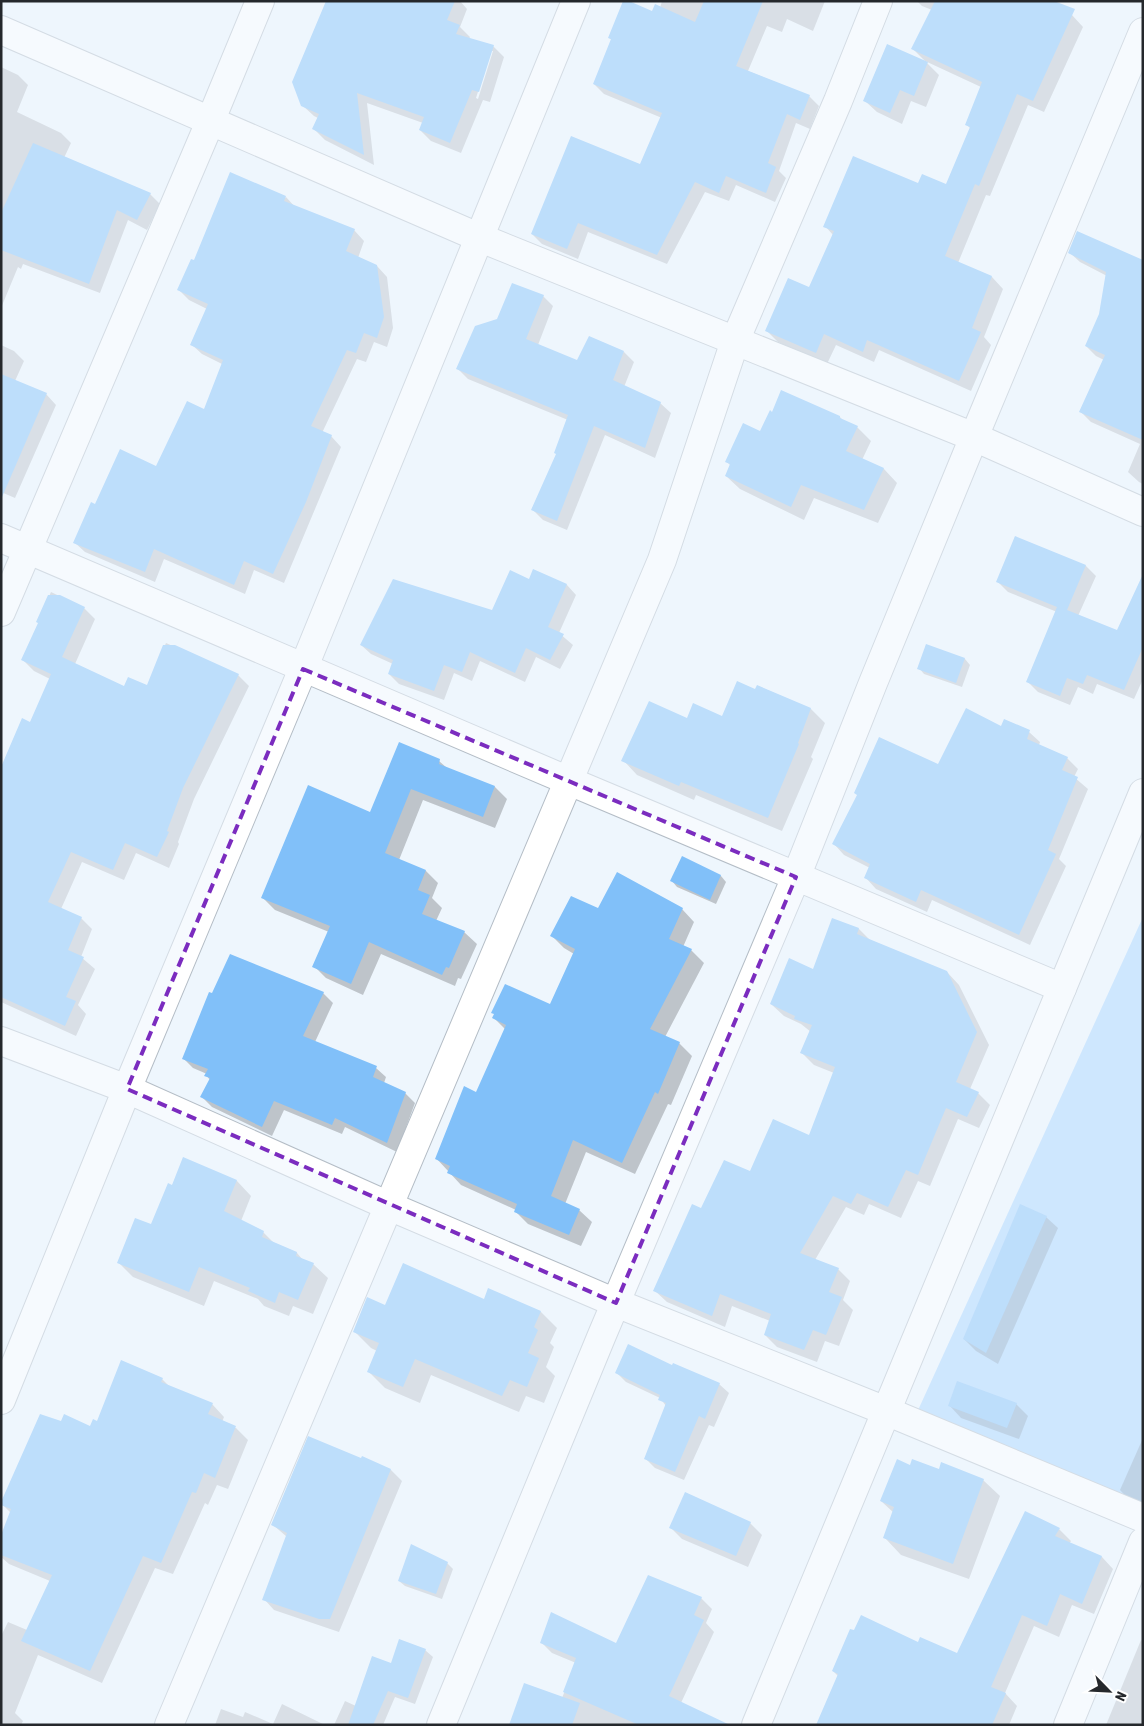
<svg xmlns="http://www.w3.org/2000/svg" width="1144" height="1726" viewBox="0 0 1144 1726" font-family="'Asap Condensed',sans-serif">
  <rect width="100%" height="100%" fill="#eef6fd"/>
  <polygon fill="#a7d4fe" points="1143,917 1143,1515 914,1419"/>
  <g fill="#0003" fill-rule="evenodd">
    <path d="M327,1H460L467,9L460,27L470,37L469,39L493,46L504,57L490,102L483,100L461,153L431,141L420,130L423,123L367,103L374,165L325,140L314,129L318,118L314,116L302,105ZM491,51H493L478,99L476,98Z"/>
    <polygon points="662,1 825,1 813,31 787,19 782,32 767,26 748,71 809,96 819,106 810,129 796,123 779,171 786,178 775,202 736,185 729,201 705,192 667,264 588,232 578,259 542,244 532,234 640,166 662,118 604,94 594,84 612,40 609,38 660,8"/>
    <polygon points="917,1 1044,1 1072,15 1083,27 1044,112 1028,105 990,196 986,195 958,263 992,277 1003,289 984,337 991,345 971,391 879,350 874,362 836,345 827,364 778,342 766,330 810,288 833,235 825,226 918,185 947,186 971,129 966,124 981,87 925,61 913,49 932,10 922,6"/>
    <polygon points="927,63 939,75 926,107 911,101 902,124 877,112 865,101"/>
    <polygon points="1,67 18,75 28,85 17,112 61,133 71,143 64,158 150,194 160,204 147,230 128,220 100,293 23,264 21,269 18,267 1,308"/>
    <polygon points="286,197 296,208 354,230 364,241 358,258 377,266 387,277 393,328 387,347 374,342 366,362 357,359 322,433 331,436 341,447 284,583 254,570 245,594 164,559 155,582 85,552 74,542 95,505 156,468 205,410 222,364 202,354 191,344 207,309 189,300 179,290 194,262"/>
    <polygon points="1069,252 1143,261 1143,484 1139,482 1128,472 1140,444 1091,422 1081,412 1104,360 1096,356 1086,346 1100,315 1107,276 1080,262"/>
    <polygon points="543,296 553,306 538,345 577,362 624,352 634,362 624,387 660,403 671,413 655,458 605,435 567,530 543,520 532,509 557,455 568,420 468,379 458,369 498,320"/>
    <polygon points="1,345 14,351 24,361 15,381 46,394 56,405 15,498 1,492"/>
    <polygon points="773,413 840,417 844,422 857,427 871,441 862,460 884,469 897,483 878,523 814,498 804,520 740,489 726,476 731,466 727,462 761,433"/>
    <polygon points="1015,537 1086,566 1096,576 1078,616 1117,631 1143,612 1143,679 1134,699 1097,684 1093,694 1078,687 1070,705 1038,692 1028,682 1057,612 1008,592 998,582"/>
    <polygon points="534,571 567,585 576,595 559,633 573,645 560,669 536,657 525,682 480,661 472,681 454,673 444,700 399,684 389,674 393,664 371,654 361,645 493,612 529,581"/>
    <polygon points="51,592 84,608 95,619 75,664 125,688 147,687 166,643 238,675 249,686 194,799 178,842 179,844 169,868 136,853 124,880 82,862 61,909 81,918 92,929 81,957 95,969 78,1005 86,1014 76,1036 1,1002 1,767 30,723 50,679 34,671 23,660 40,624 38,622"/>
    <polygon points="927,646 965,659 970,665 962,687 924,674 919,668"/>
    <polygon points="758,686 811,709 825,723 811,757 813,759 782,831 696,795 694,800 637,775 623,760 687,720 723,717 756,691"/>
    <polygon points="1001,728 1029,732 1040,742 1039,745 1067,758 1078,769 1074,777 1088,789 1059,859 1066,866 1030,945 932,900 927,912 876,889 866,878 870,868 844,855 834,844 939,766"/>
    <polygon points="439,761 447,768 495,787 507,799 495,828 423,800 399,860 426,871 438,883 432,898 442,908 436,921 464,932 477,944 461,979 458,978 455,986 381,954 363,995 326,978 314,966 329,932 275,910 262,897"/>
    <polygon points="683,858 721,876 726,882 716,904 677,887 672,881"/>
    <polygon points="682,909 694,922 683,947 691,950 704,963 665,1037 679,1043 692,1056 671,1105 668,1104 635,1174 586,1152 565,1204 579,1210 592,1222 581,1246 528,1224 515,1211 516,1210 461,1185 436,1158 477,1093 505,1029 494,1018 551,1006 574,954 564,948 552,936 598,910"/>
    <polygon points="833,920 859,929 870,940 947,972 959,985 989,1045 970,1089 978,1093 990,1105 979,1128 958,1119 930,1186 918,1181 901,1218 869,1204 864,1215 846,1207 815,1260 838,1269 850,1281 843,1300 853,1310 839,1346 825,1341 817,1362 777,1347 765,1335 770,1321 732,1306 725,1327 667,1302 654,1290 702,1210 751,1173 810,1137 834,1073 814,1065 802,1053 811,1032 801,1024 784,1016 771,1004 813,971"/>
    <polygon points="323,993 333,1003 315,1042 376,1068 386,1077 384,1083 405,1093 415,1103 397,1152 345,1127 342,1134 284,1110 272,1136 212,1107 202,1097 210,1080 206,1075 207,1074 193,1068 183,1058"/>
    <polygon points="184,1159 237,1181 251,1196 241,1221 263,1232 275,1244 297,1253 303,1260 313,1264 328,1278 313,1314 293,1306 289,1316 264,1306 258,1299 214,1281 204,1306 133,1277 118,1262 152,1226 172,1186"/>
    <polygon points="1046,1217 1058,1228 998,1364 976,1351 964,1339"/>
    <polygon points="485,1301 541,1312 557,1328 550,1343 554,1347 546,1367 555,1376 544,1403 526,1396 519,1412 431,1375 420,1403 385,1388 369,1372 377,1351 371,1348 354,1331 386,1307"/>
    <polygon points="673,1367 719,1384 729,1393 714,1427 709,1425 684,1480 655,1468 646,1459 666,1406 660,1398 626,1382 617,1373"/>
    <polygon points="162,1379 170,1387 212,1404 224,1417 222,1422 236,1428 248,1440 228,1489 217,1485 208,1505 205,1503 173,1574 155,1568 102,1683 38,1655 15,1713 23,1721 21,1725 1,1725 1,1636 8,1622 27,1630 50,1581 9,1564 1,1557 1,1539 11,1513 2,1504 62,1422 91,1428"/>
    <polygon points="1016,1404 1028,1416 1019,1439 961,1418 950,1406"/>
    <polygon points="1143,1438 1143,1506 1130,1501 1120,1490"/>
    <polygon points="362,1458 391,1470 402,1481 339,1632 274,1610 264,1599 287,1537 272,1524"/>
    <polygon points="910,1466 939,1470 983,1480 1000,1496 969,1579 901,1555 885,1538 894,1513 881,1501"/>
    <polygon points="686,1493 750,1523 762,1535 748,1567 682,1539 671,1528"/>
    <polygon points="1059,1529 1071,1541 1069,1544 1102,1557 1113,1569 1094,1614 1072,1605 1059,1637 1034,1626 1005,1693 1017,1706 1009,1725 817,1725 838,1676 833,1671 918,1643 957,1654"/>
    <polygon points="447,1563 453,1569 442,1599 405,1586 399,1581"/>
    <polygon points="701,1598 712,1609 706,1623 714,1632 681,1703 717,1725 510,1725 562,1698 576,1663 552,1653 541,1642 617,1644"/>
    <polygon points="1141,1640 1143,1641 1143,1725 1106,1725"/>
    <polygon points="425,1650 433,1657 415,1704 395,1697 383,1725 334,1725 345,1701 356,1706 391,1665"/>
    <polygon points="282,1704 325,1725 215,1725 221,1709 243,1717 245,1712 273,1724"/>
  </g>
  <g fill="#81c0f9">
    <polygon points="326,1 455,1 447,20 460,25 456,34 494,45 479,92 472,90 450,143 419,130 424,117 357,93 364,155 312,129 319,114 301,106 292,82"/>
    <polygon points="623,1 629,1 652,11 655,4 695,22 704,1 763,1 736,66 810,95 800,120 787,114 768,163 776,167 766,193 726,176 719,193 695,182 657,255 578,223 567,249 531,234 571,136 640,164 662,113 593,84 611,39 608,38"/>
    <polygon points="935,1 1054,1 1075,9 1033,101 1017,94 979,186 975,184 945,256 992,276 972,328 981,332 959,381 867,340 863,352 824,334 816,353 765,331 788,278 809,287 834,231 823,227 853,156 918,183 922,174 946,184 970,127 965,125 982,82 911,49"/>
    <polygon points="887,44 928,62 914,96 900,90 890,113 863,101"/>
    <polygon points="33,143 151,193 137,220 117,210 89,284 1,250 1,213"/>
    <polygon points="230,172 286,196 284,201 355,229 346,251 377,265 384,317 377,338 364,333 356,353 347,350 311,426 332,435 306,502 273,574 244,561 234,585 154,549 145,572 73,543 91,502 95,504 120,449 156,466 187,401 204,409 223,360 190,345 208,304 177,290 191,259 194,260"/>
    <polygon points="1077,231 1143,260 1143,440 1079,412 1105,355 1085,346 1099,314 1106,272 1068,253"/>
    <polygon points="512,283 544,295 526,339 577,360 589,336 624,351 613,380 661,402 645,448 594,426 557,521 531,510 556,454 554,453 568,415 456,369 475,326 497,319"/>
    <polygon points="1,374 47,393 2,497 1,497"/>
    <polygon points="781,390 840,416 840,418 858,426 846,451 884,468 864,510 801,485 791,507 725,476 730,464 725,462 743,423 760,431 770,410 772,412"/>
    <polygon points="1015,536 1086,565 1067,610 1117,630 1143,574 1143,647 1124,690 1087,675 1083,684 1067,678 1060,696 1026,682 1057,607 996,582"/>
    <polygon points="533,569 567,584 548,627 564,634 550,660 526,648 515,673 470,652 462,672 444,665 434,691 388,674 393,660 360,645 393,579 492,610 510,570 529,579"/>
    <polygon points="48,595 60,595 85,607 62,657 124,686 128,677 147,685 163,645 175,645 239,674 183,788 167,831 169,832 157,857 125,843 113,870 71,852 48,902 82,917 68,950 84,957 66,997 76,1001 65,1026 1,997 1,767 22,718 30,722 51,674 21,660 38,623 36,622"/>
    <polygon points="926,644 965,658 956,683 917,669"/>
    <polygon points="737,681 755,689 757,685 811,708 798,743 799,744 768,818 681,782 679,786 621,761 649,701 687,718 693,703 722,716"/>
    <polygon points="966,708 1001,726 1004,719 1030,730 1027,739 1068,757 1062,770 1078,777 1048,850 1056,854 1019,935 921,890 916,902 864,878 870,864 832,844 857,795 854,793 879,737 938,764"/>
    <polygon points="399,742 440,759 439,764 495,786 483,817 411,789 385,853 426,870 418,890 430,895 422,914 465,931 449,968 446,967 442,975 369,942 351,984 312,967 330,926 261,898 308,785 370,812"/>
    <polygon points="682,856 721,875 710,900 670,881"/>
    <polygon points="617,872 683,908 669,939 692,949 650,1029 680,1042 658,1094 655,1092 622,1163 573,1140 551,1196 580,1209 569,1235 514,1212 517,1204 447,1173 450,1166 435,1159 464,1086 476,1092 506,1025 492,1018 494,1014 491,1013 505,984 550,1004 575,949 550,936 571,896 598,908"/>
    <polygon points="832,918 859,928 857,934 947,971 977,1032 956,1082 979,1092 967,1117 946,1108 918,1175 906,1170 888,1207 857,1193 851,1204 833,1196 800,1253 839,1268 829,1292 842,1297 826,1335 813,1330 804,1350 764,1335 771,1314 720,1294 712,1316 653,1291 692,1204 701,1208 724,1160 750,1171 773,1119 809,1135 835,1067 800,1053 812,1025 794,1019 795,1016 770,1004 789,958 813,969"/>
    <polygon points="230,954 324,992 303,1036 377,1066 373,1077 406,1092 387,1143 335,1118 332,1125 274,1101 262,1127 200,1097 210,1078 204,1076 208,1069 182,1059 209,992 212,993"/>
    <polygon points="183,1157 237,1180 224,1211 264,1231 262,1237 297,1252 296,1256 314,1263 298,1300 279,1292 275,1303 248,1291 250,1288 199,1267 189,1292 117,1263 135,1218 151,1224 168,1183 172,1185"/>
    <polygon points="1020,1204 1047,1216 986,1353 963,1339"/>
    <polygon points="403,1263 484,1299 488,1288 541,1311 534,1327 538,1330 528,1353 539,1358 527,1387 510,1380 502,1396 415,1359 403,1387 367,1372 379,1343 353,1332 367,1297 385,1305"/>
    <polygon points="628,1344 672,1365 673,1363 720,1383 705,1419 699,1416 675,1472 644,1459 666,1403 658,1400 660,1395 615,1373"/>
    <polygon points="121,1360 163,1378 161,1382 213,1403 208,1414 236,1426 215,1478 204,1473 196,1493 192,1492 161,1563 143,1556 90,1671 21,1641 52,1575 1,1555 1,1535 11,1509 1,1505 1,1502 40,1414 61,1421 64,1414 90,1426 93,1419 97,1421"/>
    <polygon points="957,1381 1017,1403 1007,1428 948,1406"/>
    <polygon points="308,1436 361,1458 362,1456 391,1469 330,1619 319,1619 262,1600 287,1533 271,1525"/>
    <polygon points="897,1459 910,1465 912,1459 939,1469 941,1462 984,1479 953,1564 883,1538 894,1507 880,1501"/>
    <polygon points="685,1492 751,1522 736,1556 669,1528"/>
    <polygon points="1025,1511 1060,1528 1055,1536 1102,1556 1082,1604 1060,1594 1047,1626 1022,1615 991,1687 1006,1693 992,1725 816,1725 838,1674 832,1671 850,1629 854,1630 861,1615 918,1642 920,1637 957,1653"/>
    <polygon points="411,1544 448,1562 436,1594 398,1581"/>
    <polygon points="648,1575 702,1597 694,1615 704,1620 669,1696 730,1725 639,1725 563,1692 576,1658 540,1643 551,1612 616,1643"/>
    <polygon points="399,1639 426,1649 408,1698 388,1691 373,1725 348,1725 372,1656 391,1663"/>
    <polygon points="524,1683 580,1703 572,1725 509,1725"/>
  </g>
  <g fill="none" stroke-linecap="round" stroke-linejoin="round">
    <defs>
      <g id="minor">
        <polyline points="1,30 478,237 974,437 1143,512"/>
        <polyline points="1,538 569,781 1062,988"/>
        <polyline points="1,612 210,122 260,1"/>
        <polyline points="1,1041 127,1089 389,1206 616,1303 886,1411 1143,1518"/>
        <polyline points="1,1400 127,1089 303,669 576,1"/>
        <polyline points="169,1725 662,560 735,341 838,101 878,1"/>
        <polyline points="441,1725 602,1335 796,877 873,683 974,437 1143,32"/>
        <polyline points="756,1725 1143,793"/>
        <polyline points="1068,1725 1143,1542"/>
      </g>
    </defs>
    <use href="#minor" stroke="#b4bdc6" stroke-width="30"/>
    <use href="#minor" stroke="#fff" stroke-width="28"/>
  </g>
  <path d="M0 0H1144V1726H0ZM303,669L796,877L616,1303L127,1089Z" fill="#eef6fd" fill-opacity=".55" fill-rule="evenodd"/>
  <path fill="none" stroke="#7b2cbf" stroke-width="4" stroke-dasharray="10 6" stroke-linejoin="round" d="M303,669L796,877L616,1303L127,1089Z"/>
  <rect width="1144" height="1726" fill="none" stroke="#25282c" stroke-width="5"/>
  <g transform="translate(1109 1691) rotate(114)" stroke="#ffffff" stroke-width="4" paint-order="stroke">
  <path d="M0-4L9 19L0 12L-9 19Z" fill="#25282c"/>
  <text y="-8" font-size="14" font-weight="bold" text-anchor="middle" fill="#25282c">N</text>
  </g>
</svg>
